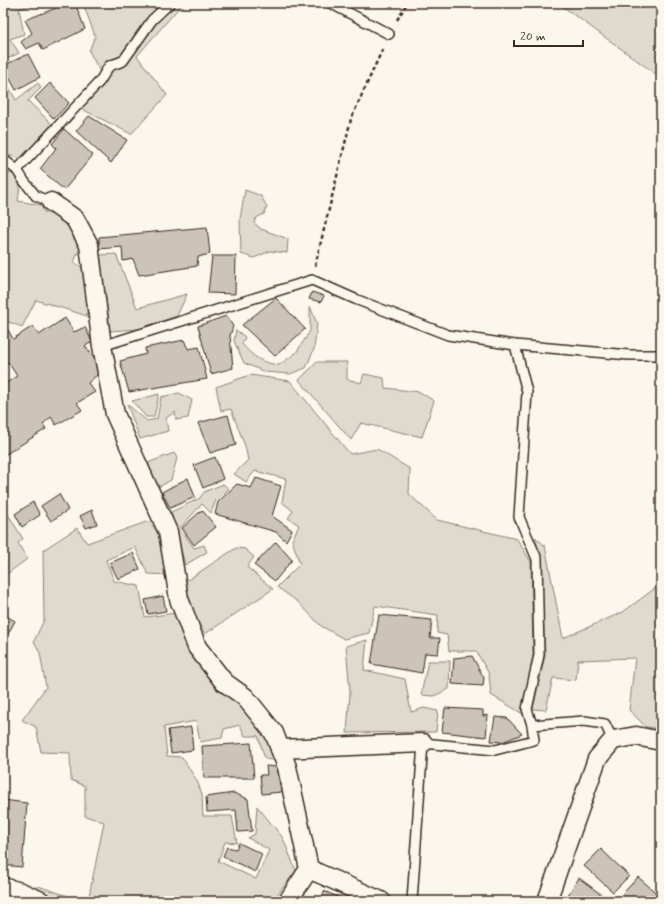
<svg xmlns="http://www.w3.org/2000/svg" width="664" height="904" viewBox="0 0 664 904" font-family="Mynerve,sans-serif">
  <rect width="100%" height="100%" fill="#fbf7ec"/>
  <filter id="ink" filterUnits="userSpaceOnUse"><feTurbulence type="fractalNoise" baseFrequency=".025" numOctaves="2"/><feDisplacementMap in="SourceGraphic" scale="8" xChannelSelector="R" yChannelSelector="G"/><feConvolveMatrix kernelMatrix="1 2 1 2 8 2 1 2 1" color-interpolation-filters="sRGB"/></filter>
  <g filter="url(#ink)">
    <g fill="#dfd9ce" stroke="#8d8276">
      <polygon points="3,3 39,3 19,9 24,34 10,39 19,53 3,61"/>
      <polygon points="83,3 183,3 137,56 167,95 131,134 78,107 100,72 89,51 95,36"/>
      <polygon points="558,3 661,3 661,77 657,75"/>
      <polygon points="3,77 16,100 38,83 41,88 28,101 52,124 22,159 3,154"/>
      <polygon points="3,172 14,174 20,186 18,201 41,205 44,212 71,221 75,229 74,239 82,243 74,262 86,270 87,316 36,300 22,327 6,321 3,323"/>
      <polygon points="245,190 261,196 267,207 264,214 256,218 254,223 261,229 288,239 287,253 270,251 254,258 241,254 240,219"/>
      <polygon points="116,254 137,308 187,294 177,316 139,329 110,331 100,255"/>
      <path d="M310,306L317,324L314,349L306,368L290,374L265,372L244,363L234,341L236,330L245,337L242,344C254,358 262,363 279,365L296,353L310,331Z"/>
      <polygon points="317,362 347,362 347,379 361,383 364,374 384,378 385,388 420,392 434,401 422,437 361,423 351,440 299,380"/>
      <polygon points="250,375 290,381 350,454 377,449 410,469 409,494 437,520 517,539 531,562 533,655 523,714 491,695 489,674 476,651 449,651 447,635 437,633 438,615 375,606 369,633 344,639 321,626 298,602 277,587 300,564 292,540 299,525 288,518 293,511 282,502 286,479 255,471 246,482 234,474 248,460 245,446 231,409 221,411 216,387"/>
      <polygon points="179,393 192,400 188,418 176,420 175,412 166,418 168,431 140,439 127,404 147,421 157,419 161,397"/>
      <polygon points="159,394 154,417 146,417 132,401"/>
      <polygon points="174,453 177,458 171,480 159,487 148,467 150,462"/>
      <polygon points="223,484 229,489 216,500 211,513 202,504 180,528 194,548 204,545 207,552 185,565 171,512 200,498 204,492"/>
      <polygon points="3,506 23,539 18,543 27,559 3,577"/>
      <polygon points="149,521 163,539 170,575 148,574 135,547 106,560 114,581 139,586 145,617 176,613 270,736 280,761 265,759 258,736 245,736 240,725 224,729 222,738 200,742 196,721 164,727 167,756 182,757 197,781 202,794 203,816 232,816 237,843 225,842 218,861 256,879 269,850 248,838 255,834 257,806 283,838 296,871 277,895 263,901 88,901 104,822 85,816 85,786 71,780 70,753 41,752 36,727 22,720 46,687 40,653 34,641 44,620 43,550 77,528 87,543"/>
      <polygon points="535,537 545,546 563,638 623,612 661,584 661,729 646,727 629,710 635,658 578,660 576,680 553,678 546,710 533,709 545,655 541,560"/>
      <polygon points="236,548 245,549 254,557 247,567 273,589 205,634 186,603 186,581"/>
      <polygon points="367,640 364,670 405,679 411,712 424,708 438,711 436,732 347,733 350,692 346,646"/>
      <polygon points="428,661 450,661 449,689 434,696 421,695"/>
      <polygon points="38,886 83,901 57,901 37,893"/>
    </g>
    <g fill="#ccc4b9" stroke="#3b2a1e">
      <polygon points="69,3 75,3 85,29 43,50 39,43 26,49 21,42 32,33 25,20"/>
      <polygon points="28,54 40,77 16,90 3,66"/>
      <polygon points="50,83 69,103 54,119 35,98"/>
      <polygon points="89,116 127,140 111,163 76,131"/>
      <polygon points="64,129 93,155 64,190 40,169 56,148 52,144"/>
      <polygon points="207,227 210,254 198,257 197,266 139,275 133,259 123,261 122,247 99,249 99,237"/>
      <polygon points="212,256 236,256 235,294 208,293"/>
      <polygon points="312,292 324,296 321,302 309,299"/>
      <polygon points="276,298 305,329 275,356 242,325"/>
      <polygon points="226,316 233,326 230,336 233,368 211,374 198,326"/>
      <polygon points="65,318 74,332 85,327 92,342 85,346 97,361 98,374 88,383 95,392 77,403 82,410 56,425 51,417 43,424 46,429 3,456 3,385 17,376 8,362 3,365 3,333 8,330 13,339 33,326 39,335"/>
      <polygon points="184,340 188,349 199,347 207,379 129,392 120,361 146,354 145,348"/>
      <polygon points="228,415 236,445 210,453 198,423"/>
      <polygon points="215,457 223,479 203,488 194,465"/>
      <polygon points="188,478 195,497 170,508 162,492"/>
      <polygon points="256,478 281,486 272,516 292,530 286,541 276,532 215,514 218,502 237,484 251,488"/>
      <polygon points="59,494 68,510 51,521 41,506"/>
      <polygon points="33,502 40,515 22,527 15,514"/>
      <polygon points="92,510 97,524 86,528 80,516"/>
      <polygon points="202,510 216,527 194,545 182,528"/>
      <polygon points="276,542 292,560 275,581 254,565"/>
      <polygon points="133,553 140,569 118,579 110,563"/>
      <polygon points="163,596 166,611 148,614 145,600"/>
      <polygon points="3,614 15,621 3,643"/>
      <polygon points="379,615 432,620 430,638 440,638 438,654 425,653 422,673 371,664"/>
      <polygon points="472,656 484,678 483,686 452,684 454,658"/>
      <polygon points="445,708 483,710 483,716 488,715 486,737 442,732"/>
      <polygon points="495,717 507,718 522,734 502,742 491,741"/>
      <polygon points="191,727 193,750 171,753 168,730"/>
      <polygon points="251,743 254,778 204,778 202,746"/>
      <polygon points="266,766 277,767 281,792 262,794 260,775 267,775"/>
      <polygon points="234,793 248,799 252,831 238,832 236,810 207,812 206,797"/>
      <polygon points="3,800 27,803 22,867 3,865"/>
      <polygon points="239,843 262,854 255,872 223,856 227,847 236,849"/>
      <polygon points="601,849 629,876 613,892 584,866"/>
      <polygon points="638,877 661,897 661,901 616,901"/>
      <polygon points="579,878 610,901 564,901"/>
      <polygon points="324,891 347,901 321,901"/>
    </g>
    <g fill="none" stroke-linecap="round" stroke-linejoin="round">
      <defs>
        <g id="lane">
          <polyline points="330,3 389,34"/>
          <polyline points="3,159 17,170 24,181 36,196 51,202"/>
          <polyline points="17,170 100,81 109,66 123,61 152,20 170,3"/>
          <polyline points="515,345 527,392 519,517 537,559 539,655 527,709 532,725 584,721 605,724 613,740"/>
          <polyline points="102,346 312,280 355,299 448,335 515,345 629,355 661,355"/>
          <polyline points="412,901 423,743 495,750 534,740 532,725"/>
        </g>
        <g id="street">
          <polyline points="51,202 75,219 89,245 102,346 115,414 168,532 179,599 197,647 224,682 245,697 274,733 287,767 309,869"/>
          <polyline points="280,749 423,743"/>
          <polyline points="3,887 21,892 41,901"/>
          <polyline points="288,901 309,869 381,901"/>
          <polyline points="547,901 597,759 613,740 636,736 661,741"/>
        </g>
      </defs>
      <use href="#lane" stroke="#3b2a1e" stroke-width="12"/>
      <use href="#street" stroke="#3b2a1e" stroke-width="21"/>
      <g stroke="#3b2a1e" stroke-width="2.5" stroke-dasharray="4 3" stroke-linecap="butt">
        <polyline points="397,20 407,3"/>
        <polyline points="315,266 351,119 383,48"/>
      </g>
      <use href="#lane" stroke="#fbf7ec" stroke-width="9"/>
      <use href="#street" stroke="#fbf7ec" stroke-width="18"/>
    </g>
  </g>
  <rect width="664" height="904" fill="none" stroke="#fbf7ec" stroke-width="16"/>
  <rect x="8" y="8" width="648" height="888" fill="none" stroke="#3b2a1e" stroke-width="1.5" filter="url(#ink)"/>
  <path d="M514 40v6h69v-6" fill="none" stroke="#3b2a1e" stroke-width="2"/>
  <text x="520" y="40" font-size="12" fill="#3b2a1e" stroke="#fbf7ec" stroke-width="3" paint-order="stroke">20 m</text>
</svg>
